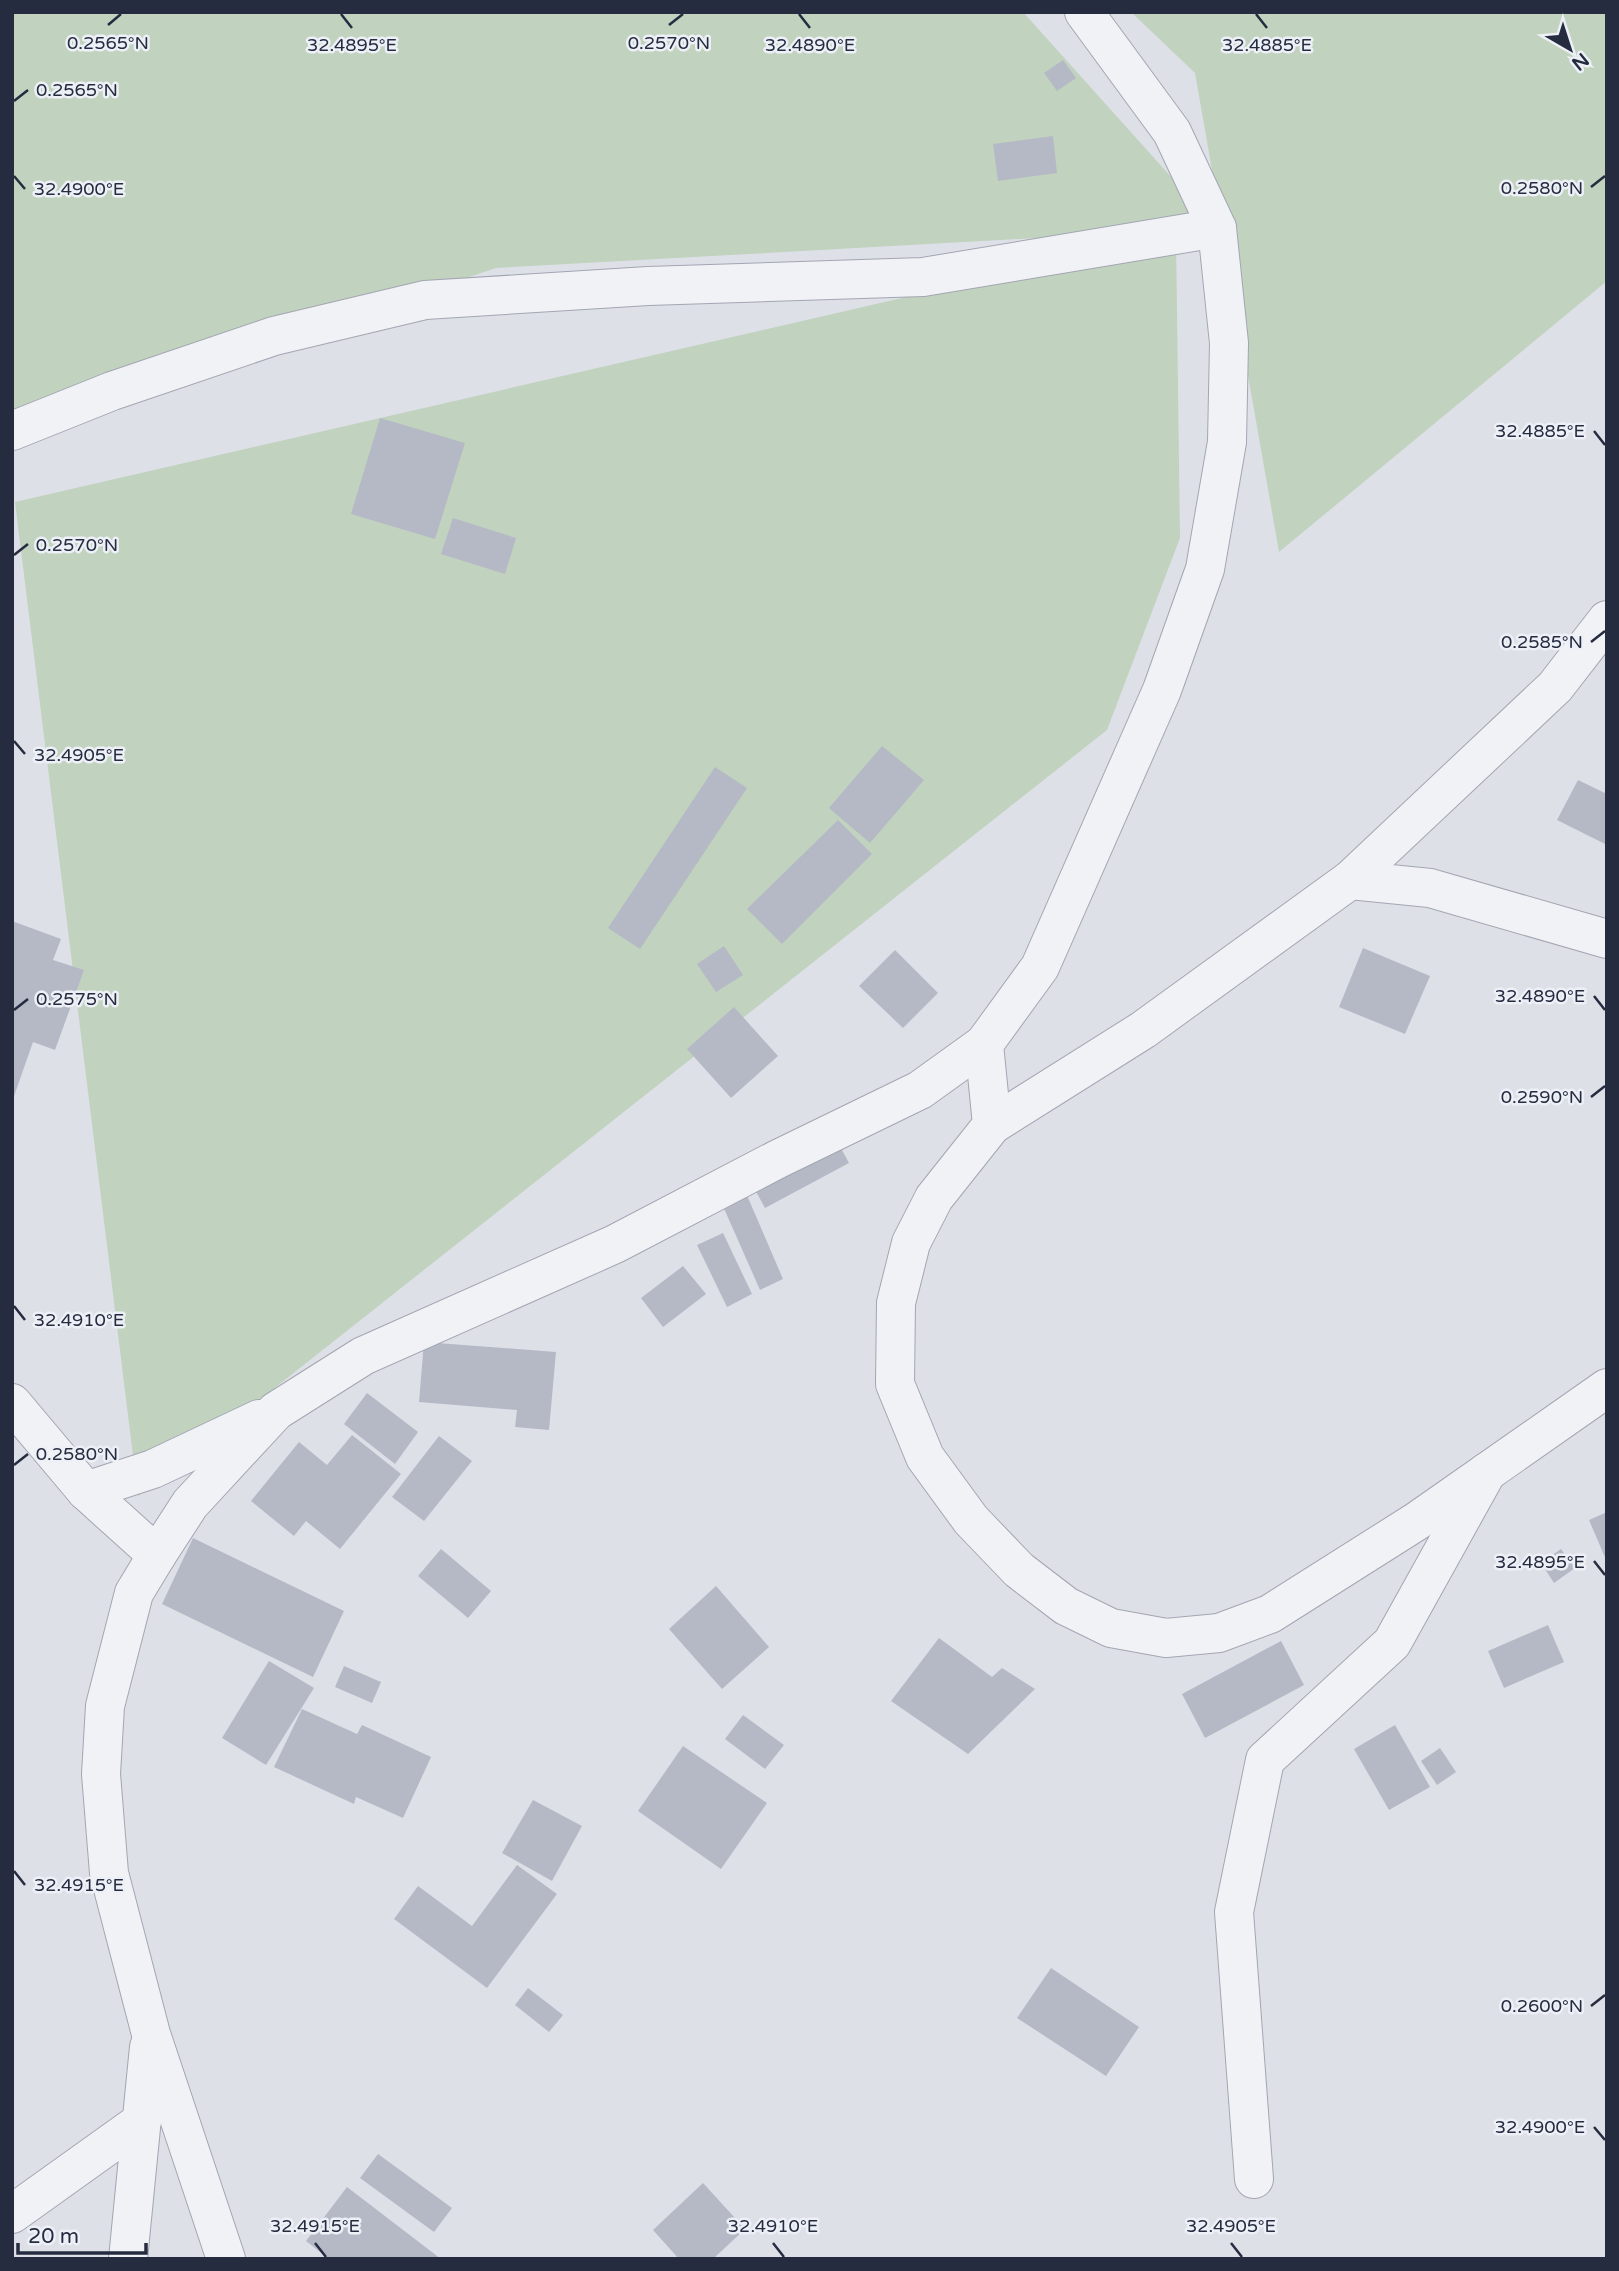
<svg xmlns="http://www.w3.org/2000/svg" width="1619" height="2271" viewBox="0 0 1619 2271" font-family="'Varela Round',sans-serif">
  <rect width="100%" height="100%" fill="#dee0e8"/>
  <g fill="#c1d2bf">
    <polygon points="12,12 1023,12 1217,228 496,268 12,430"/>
    <polygon points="1131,12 1607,12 1607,281 1279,552 1195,73"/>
    <polygon points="1176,235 1180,538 1107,730 138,1496 15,502"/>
  </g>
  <g fill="#b5b9c5">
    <polygon points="1063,60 1076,78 1057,91 1044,73"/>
    <polygon points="1053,136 1057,173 998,181 993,144"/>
    <polygon points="380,418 465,443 435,539 351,514"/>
    <polygon points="453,518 516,538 505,574 441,554"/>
    <polygon points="882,746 924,780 870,843 829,808"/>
    <polygon points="715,767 747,788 640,949 608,928"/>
    <polygon points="1578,780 1607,794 1607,845 1557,820"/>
    <polygon points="838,820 872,854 782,944 747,909"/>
    <polygon points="12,921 61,939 53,960 84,970 55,1050 33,1042 13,1099"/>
    <polygon points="724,946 743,975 716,992 697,964"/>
    <polygon points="1363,948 1430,976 1405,1034 1339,1007"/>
    <polygon points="895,950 938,993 903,1028 859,986"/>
    <polygon points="734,1007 778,1056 731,1098 687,1049"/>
    <polygon points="836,1139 849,1163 765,1208 752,1184"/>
    <polygon points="746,1193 783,1279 760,1290 722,1204"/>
    <polygon points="723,1233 752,1294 727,1307 697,1245"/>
    <polygon points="683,1266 706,1294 663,1327 641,1298"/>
    <polygon points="424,1342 556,1352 549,1430 515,1427 517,1410 419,1402"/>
    <polygon points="367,1393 418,1432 395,1464 344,1424"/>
    <polygon points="352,1435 401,1474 340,1549 306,1521 294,1536 251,1501 299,1442 327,1465"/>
    <polygon points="439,1436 472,1461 424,1521 392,1497"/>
    <polygon points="1607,1512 1607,1562 1589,1520"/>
    <polygon points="193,1538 344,1611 313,1677 162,1604"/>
    <polygon points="441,1549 491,1591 468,1618 418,1576"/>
    <polygon points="1561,1549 1575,1568 1554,1583 1541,1563"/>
    <polygon points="716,1586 769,1647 722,1689 669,1629"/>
    <polygon points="1548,1625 1564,1662 1504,1688 1488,1651"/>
    <polygon points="939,1638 992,1677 1002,1668 1035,1689 968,1754 891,1701"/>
    <polygon points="1281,1641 1304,1685 1205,1738 1182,1694"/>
    <polygon points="269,1661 314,1688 266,1765 222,1738"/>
    <polygon points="344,1666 381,1682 372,1703 335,1687"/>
    <polygon points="302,1709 357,1734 362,1725 431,1757 403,1818 356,1797 354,1804 274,1767"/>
    <polygon points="743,1715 784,1745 765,1769 725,1739"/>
    <polygon points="1395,1725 1430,1787 1389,1810 1354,1749"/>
    <polygon points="683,1746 767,1803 721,1869 638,1811"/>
    <polygon points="1440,1748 1456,1772 1437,1785 1421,1761"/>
    <polygon points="533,1800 582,1826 552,1881 502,1853"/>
    <polygon points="517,1865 557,1894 487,1988 394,1919 418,1886 472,1926"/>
    <polygon points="1051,1968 1139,2027 1106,2076 1017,2018"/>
    <polygon points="528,1988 563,2015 549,2032 515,2005"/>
    <polygon points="378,2154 452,2208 434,2232 360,2178"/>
    <polygon points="703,2183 745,2229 713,2259 679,2259 653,2230"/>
    <polygon points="347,2187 441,2259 329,2259 306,2241"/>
  </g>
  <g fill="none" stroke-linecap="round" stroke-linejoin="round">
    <defs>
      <g id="minor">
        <polyline points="12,431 112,391 274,336 425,300 648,286 923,277 1217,228"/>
        <polyline points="1350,880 1430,888 1607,939"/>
        <polyline points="992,1125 1143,1030 1350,880 1555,687 1607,620"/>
        <polyline points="12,1403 86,1491 157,1555"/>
        <polyline points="86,1491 153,1469 259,1419"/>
        <polyline points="1254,2179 1234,1912 1265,1760 1392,1643 1487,1472"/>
        <polyline points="12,2214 142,2121"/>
        <polyline points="128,2259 149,2047"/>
        <polyline points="226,2259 151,2034 109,1873 101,1774 105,1706 134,1593 157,1555 190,1504 276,1411 363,1356 615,1244 778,1159 920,1090 984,1044"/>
      </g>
      <polyline id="tertiary" points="1084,12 1172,132 1217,228 1229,343 1227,442 1205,569 1162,690 1040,967 984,1044 992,1125 934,1198 911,1243 896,1303 895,1384 925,1457 971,1520 1019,1570 1066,1606 1111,1628 1166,1638 1219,1633 1270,1614 1417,1521 1607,1388"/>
    </defs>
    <use href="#minor" stroke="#a3a6b2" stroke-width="40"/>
    <use href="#tertiary" stroke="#a3a6b2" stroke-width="40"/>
    <use href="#minor" stroke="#f1f2f6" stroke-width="38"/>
    <use href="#tertiary" stroke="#f1f2f6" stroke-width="38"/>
  </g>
  <path fill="none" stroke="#262c40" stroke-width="2.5" d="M341,14L352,28M799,14L810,28M1256,14L1267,28M108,25L121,14M669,25L683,14M14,101L28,90M14,176L25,189M1591,187L1605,176M1594,431L1605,445M14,555L28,544M1591,642L1605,631M14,741L25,754M1594,996L1605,1010M14,1010L28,999M1591,1097L1605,1086M14,1306L25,1320M14,1465L28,1454M1594,1561L1605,1575M14,1871L25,1885M1591,2006L1605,1995M1594,2127L1605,2140M315,2243L326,2257M773,2243L784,2257M1231,2243L1242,2257"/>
  <g font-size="18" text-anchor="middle" fill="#262c40" stroke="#edf0f6" stroke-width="5" stroke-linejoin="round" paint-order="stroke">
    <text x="108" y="49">0.2565°N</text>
    <text x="669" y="49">0.2570°N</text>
    <text x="352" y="51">32.4895°E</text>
    <text x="1267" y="51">32.4885°E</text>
    <text x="810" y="51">32.4890°E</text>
    <text x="77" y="96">0.2565°N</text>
    <text x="1542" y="194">0.2580°N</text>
    <text x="79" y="195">32.4900°E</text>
    <text x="1540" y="437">32.4885°E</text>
    <text x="77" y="551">0.2570°N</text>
    <text x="1542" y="648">0.2585°N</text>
    <text x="79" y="761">32.4905°E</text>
    <text x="1540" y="1002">32.4890°E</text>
    <text x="77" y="1005">0.2575°N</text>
    <text x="1542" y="1103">0.2590°N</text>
    <text x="79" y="1326">32.4910°E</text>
    <text x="77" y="1460">0.2580°N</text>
    <text x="1540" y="1568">32.4895°E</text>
    <text x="79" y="1891">32.4915°E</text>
    <text x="1542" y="2012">0.2600°N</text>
    <text x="1540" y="2133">32.4900°E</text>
    <text x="315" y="2232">32.4915°E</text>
    <text x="773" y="2232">32.4910°E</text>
    <text x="1231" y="2232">32.4905°E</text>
  </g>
  <rect width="1619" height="2271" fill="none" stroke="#262c40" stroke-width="28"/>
  <g transform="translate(1570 49) rotate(141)" stroke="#edf0f6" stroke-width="5" paint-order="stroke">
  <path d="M0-5L12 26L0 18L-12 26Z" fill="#262c40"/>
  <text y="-10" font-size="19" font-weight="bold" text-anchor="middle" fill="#262c40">N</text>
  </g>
  <path d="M18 2243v10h128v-10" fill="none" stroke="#262c40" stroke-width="3.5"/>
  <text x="28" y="2243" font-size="21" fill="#262c40" stroke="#edf0f6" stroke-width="5" paint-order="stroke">20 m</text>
</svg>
